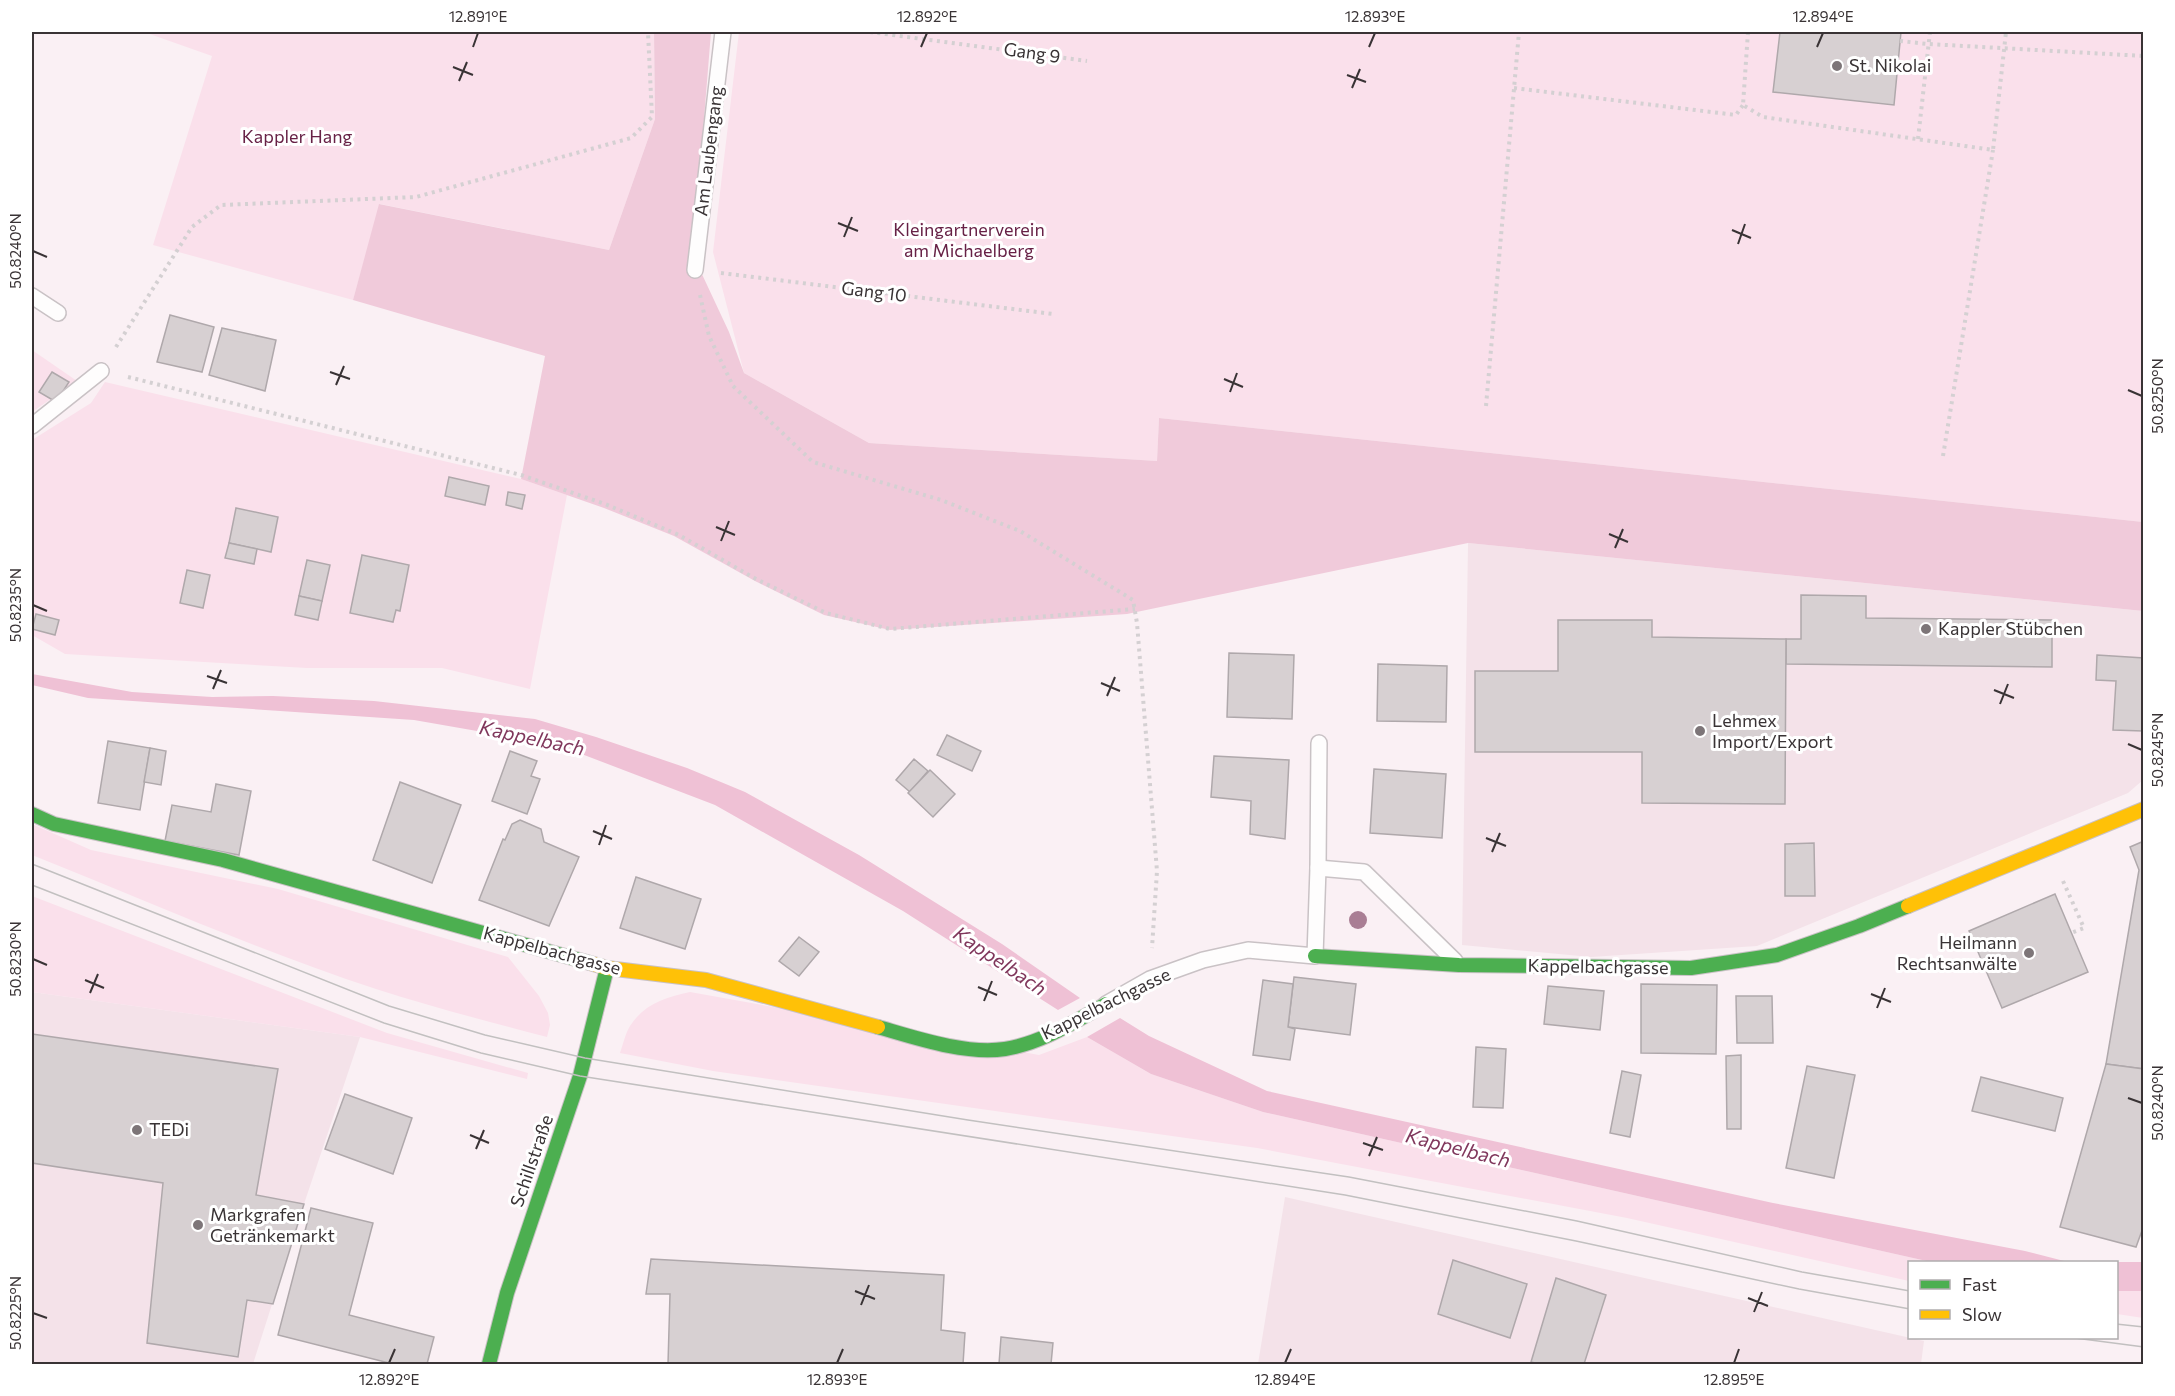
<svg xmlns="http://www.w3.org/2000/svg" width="2175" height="1396" viewBox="0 0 2175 1396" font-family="Commissioner,sans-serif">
  <rect width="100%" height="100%" fill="#faf0f4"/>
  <g fill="#f4e2e9">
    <polygon points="1468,543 2143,611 2143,780 2128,793 1757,946 1591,957 1462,945"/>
    <polygon points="32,992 360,1037 304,1204 253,1364 32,1364"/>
    <polygon points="1285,1197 1924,1341 1921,1364 1258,1364"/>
  </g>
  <g fill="#fae0eb">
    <polygon points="144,32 654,32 655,119 609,250 380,204 353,300 153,245 212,56"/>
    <polygon points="739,32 2143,32 2143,522 1159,418 1157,461 869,443 744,373 713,252"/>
    <polygon points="32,350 77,381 32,412"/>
    <polygon points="105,382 521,479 567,495 530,689 442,668 307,668 65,654 32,635 32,440 91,403"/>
    <path d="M32,824L91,850L278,889L508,957L539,996L548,1013L550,1025L547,1037C490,1022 432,1007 376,989C259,951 145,900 32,855Z"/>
    <polygon points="32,896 387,1033 528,1073 527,1079 360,1037 32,992"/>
    <path d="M690,992L1039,1055L1087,1037L1151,1074L1263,1112L1931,1262H1910L1909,1281L1627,1218L1257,1148L713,1071L620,1053C623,1045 625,1034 630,1026C644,1004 666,997 690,992Z"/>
    <polygon points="2116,1291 2143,1291 2143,1318 2117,1314"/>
  </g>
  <polygon fill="#f0cada" points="654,32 711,32 693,255 729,332 744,373 869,443 1157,461 1159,418 2143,522 2143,611 1468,543 1127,614 890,630 824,615 755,581 674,536 604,508 521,479 545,356 353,300 379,204 609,250 655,119"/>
  <g fill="#efc1d5">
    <polygon points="32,674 132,692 212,697 273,696 374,701 535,719 596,737 687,768 745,792 859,855 1002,944 1080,998 1058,1010 903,911 715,805 558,745 414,720 88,698 32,685"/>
    <polygon points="1120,1018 1149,1036 1267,1091 1773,1203 2025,1251 2068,1262 1931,1262 1263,1112 1151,1074 1087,1037"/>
    <polygon points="2109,1262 2143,1262 2143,1291 2117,1291 2116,1262"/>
  </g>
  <g fill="#d7d0d2" stroke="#afa8ab" stroke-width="1.5">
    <polygon points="1780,32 1901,32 1894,105 1773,92"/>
    <polygon points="170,315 214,327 202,372 157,362"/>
    <polygon points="222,328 276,340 265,391 209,375"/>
    <polygon points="52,372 69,382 56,402 39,392"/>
    <polygon points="449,477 489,486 485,505 445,496"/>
    <polygon points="508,492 525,495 522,509 506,505"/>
    <polygon points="236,508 278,517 271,552 229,543"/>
    <polygon points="229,543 257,549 254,564 225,558"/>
    <polygon points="362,555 409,565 400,611 396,610 393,622 350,613"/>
    <polygon points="307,560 330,565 322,601 299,596"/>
    <polygon points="187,570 210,575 203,608 180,603"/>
    <polygon points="1801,595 1866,596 1866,618 2052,620 2052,667 1786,664 1786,639 1801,639"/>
    <polygon points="299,596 322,601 318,620 295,615"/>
    <polygon points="36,614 59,620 55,635 32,629"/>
    <polygon points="1558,620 1652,620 1652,637 1786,639 1785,804 1642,803 1642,752 1475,752 1475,671 1558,671"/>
    <polygon points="1229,653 1294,655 1292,719 1227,717"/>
    <polygon points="2097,655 2144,658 2143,731 2113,730 2116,681 2096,680"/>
    <polygon points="1378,664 1447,666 1446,722 1377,721"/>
    <polygon points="947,735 981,751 972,771 937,755"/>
    <polygon points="108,741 150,748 140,810 98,803"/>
    <polygon points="150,748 166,751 161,785 144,782"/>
    <polygon points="510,751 537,761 531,776 540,779 527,814 492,801"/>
    <polygon points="1214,756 1289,760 1285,839 1250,834 1251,801 1211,797"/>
    <polygon points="914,759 928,771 910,792 896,780"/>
    <polygon points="1374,769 1446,774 1442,838 1370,833"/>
    <polygon points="930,770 955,794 933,817 908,793"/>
    <polygon points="400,782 461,805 432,883 373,860"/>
    <polygon points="216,784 251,791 239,855 165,841 172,805 211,812"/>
    <polygon points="520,820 541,829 544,842 579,857 549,926 479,900 503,839 505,840 512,824"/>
    <polygon points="2144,841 2144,1069 2106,1064 2139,870 2130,847"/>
    <polygon points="1814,843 1815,896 1785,896 1785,844"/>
    <polygon points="636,877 701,899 685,949 620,928"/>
    <polygon points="2055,894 2088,972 2002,1008 1969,931"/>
    <polygon points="799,937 819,952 799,976 779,961"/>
    <polygon points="1294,977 1356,984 1350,1035 1288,1027"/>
    <polygon points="1263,980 1293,984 1288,1027 1295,1029 1290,1060 1253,1055"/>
    <polygon points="1641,984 1717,985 1716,1054 1641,1053"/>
    <polygon points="1548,986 1604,991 1600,1030 1544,1024"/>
    <polygon points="1736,996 1772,996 1773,1043 1737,1043"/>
    <polygon points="32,1034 278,1069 256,1195 304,1204 273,1304 247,1300 238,1357 147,1343 163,1183 32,1163"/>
    <polygon points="1476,1047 1506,1049 1503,1108 1473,1107"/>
    <polygon points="1741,1055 1741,1129 1727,1129 1726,1056"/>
    <polygon points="2106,1064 2144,1069 2144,1225 2136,1247 2060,1227"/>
    <polygon points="1807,1066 1855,1075 1834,1178 1786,1168"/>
    <polygon points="1622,1071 1641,1075 1630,1137 1610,1133"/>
    <polygon points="1981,1077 2063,1098 2055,1131 1972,1111"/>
    <polygon points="345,1094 412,1118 393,1174 325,1149"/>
    <polygon points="311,1208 373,1223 349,1315 434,1337 427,1364 393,1364 278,1335"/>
    <polygon points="651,1259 944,1275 941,1330 965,1333 963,1364 668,1364 670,1294 646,1294"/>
    <polygon points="1453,1260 1527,1284 1510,1338 1438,1314"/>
    <polygon points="1556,1278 1606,1295 1584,1364 1539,1364 1531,1362"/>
    <polygon points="1001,1337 1053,1343 1051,1364 999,1364"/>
  </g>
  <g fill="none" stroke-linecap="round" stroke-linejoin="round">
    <defs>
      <g id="lane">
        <polyline points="695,270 723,32"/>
        <polyline points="32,296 58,313"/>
        <polyline points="32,426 101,371"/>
        <polyline points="1318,868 1364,872 1455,961"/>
        <polyline points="1106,1004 1150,979 1203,960 1248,950 1315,956 1318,868 1319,743"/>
      </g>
      <g id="fast">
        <polyline points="32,814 54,824 223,860 590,963"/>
        <polyline points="1315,956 1459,965 1691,968 1777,955 1859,926 1908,906"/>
        <path d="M878,1027C916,1038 966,1055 1005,1049C1042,1043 1074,1022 1106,1004"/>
        <polyline points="489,1364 507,1293 580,1076 607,968"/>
      </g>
      <g id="slow">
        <polyline points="1908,906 2144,809"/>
        <polyline points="590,963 607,968 706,980 878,1027"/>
      </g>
    </defs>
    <use href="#lane" stroke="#c9c2c5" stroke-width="18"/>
    <use href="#fast" stroke="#c9c2c5" stroke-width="16"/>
    <use href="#slow" stroke="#c9c2c5" stroke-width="16"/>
    <g stroke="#d4d0d2" stroke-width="4" stroke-dasharray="3 4.5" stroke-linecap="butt">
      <polyline points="870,32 1087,61"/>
      <polyline points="1748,32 1743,105 1763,117 1993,150 2006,32"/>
      <polyline points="1900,41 1928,44 2144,56"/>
      <polyline points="1514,88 1736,115 1743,105"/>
      <polyline points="1918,139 1930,32"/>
      <polyline points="721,273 1053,314"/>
      <polyline points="700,295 709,336 733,386 813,462 941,500 1020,531 1133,600 1137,623 1157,871 1152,948"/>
      <polyline points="116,347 192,227 221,205 416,197 631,138 652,117 648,32"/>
      <polyline points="128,377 521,475 605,504 679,535 756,579 826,613 890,629 1135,609"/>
      <polyline points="1486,406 1519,32"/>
      <polyline points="1943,456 1993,150"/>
      <polyline points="2063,881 2084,928 2071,933"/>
    </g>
    <use href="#lane" stroke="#fefdfd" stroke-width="15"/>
    <use href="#fast" stroke="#4caf50" stroke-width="14"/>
    <use href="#slow" stroke="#ffc107" stroke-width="14"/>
    <g stroke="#c2c0c0" stroke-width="1.5">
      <polyline points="32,864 389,1006 485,1035 585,1058 968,1120 1349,1177 1577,1221 1802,1272 1910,1291"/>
      <polyline points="32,885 384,1023 481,1053 580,1076 1345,1195 1576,1241 1799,1289 1910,1309"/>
      <polyline points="2116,1324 2144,1327"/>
      <polyline points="2075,1338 2144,1347"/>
    </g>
  </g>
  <circle fill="#a97e94" cx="1358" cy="920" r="9"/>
  <path fill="none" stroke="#393335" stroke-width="2" d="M473,47L478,33M921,47L927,33M1369,47L1375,33M1817,47L1823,33M453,67L473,75M1347,75L1366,82M459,81L467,62M1352,88L1360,69M838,223L858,231M1732,230L1751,238M844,237L852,217M1738,244L1745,224M33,251L47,257M330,372L350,379M1224,379L1243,387M336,385L344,366M2128,390L2142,396M1230,392L1237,373M716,527L735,535M1609,534L1628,542M721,541L729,521M1615,548L1623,529M33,605L47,611M207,676L227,683M1101,683L1120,691M213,689L221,670M1994,690L2014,698M1107,696L1115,677M2000,704L2008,684M2128,744L2142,750M593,831L612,839M1486,838L1506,846M599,845L606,825M1492,852L1500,833M33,959L47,965M85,980L104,988M978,987L997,995M90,993L98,974M1871,994L1891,1002M984,1001L992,981M1877,1008L1885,988M2128,1098L2142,1103M470,1135L489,1143M1363,1143L1383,1150M476,1149L484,1130M1369,1156L1377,1137M855,1291L875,1299M1748,1298L1768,1306M861,1305L869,1285M1754,1312L1762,1292M33,1313L47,1318M389,1363L395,1349M837,1363L843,1349M1285,1363L1291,1349M1734,1363L1739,1349"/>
  <g fill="#7d7578" stroke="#fff" stroke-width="2">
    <circle cx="1837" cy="66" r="6"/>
    <circle cx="1926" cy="629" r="6"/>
    <circle cx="1700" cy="731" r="6"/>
    <circle cx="2029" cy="953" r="6"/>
    <circle cx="137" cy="1130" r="6"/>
    <circle cx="198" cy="1225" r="6"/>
  </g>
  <g text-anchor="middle" stroke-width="6" stroke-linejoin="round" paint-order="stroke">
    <g font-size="18" fill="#393335" stroke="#fff">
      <text transform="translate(1032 53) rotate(8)" y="6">Gang 9</text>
      <text transform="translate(709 151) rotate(-83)" y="6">Am Laubengang</text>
      <text transform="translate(874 292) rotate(7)" y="6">Gang 10</text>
      <text transform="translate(552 951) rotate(15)" y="6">Kappelbachgasse</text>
      <text transform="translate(1598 967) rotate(1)" y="6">Kappelbachgasse</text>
      <text transform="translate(1106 1004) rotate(-26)" y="6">Kappelbachgasse</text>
      <text transform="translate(532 1161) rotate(-71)" y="6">Schillstraße</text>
    </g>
    <g font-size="18" fill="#393335" stroke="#fff" text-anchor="start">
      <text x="1849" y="72">St. Nikolai</text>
      <text x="1938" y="635">Kappler Stübchen</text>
      <text x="1712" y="727">Lehmex<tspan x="1712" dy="21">Import/Export</tspan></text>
      <text x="2017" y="949" text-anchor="end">Heilmann<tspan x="2017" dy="21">Rechtsanwälte</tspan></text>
      <text x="149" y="1136">TEDi</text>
      <text x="210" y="1221">Markgrafen<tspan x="210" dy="21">Getränkemarkt</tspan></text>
    </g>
    <g font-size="18" fill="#672146" stroke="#fff">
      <text x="297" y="143">Kappler Hang</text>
      <text x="969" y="236">Kleingartnerverein<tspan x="969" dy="21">am Michaelberg</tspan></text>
    </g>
    <g font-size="20" font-style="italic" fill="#80375c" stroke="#fff">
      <text transform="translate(532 738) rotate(12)" y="7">Kappelbach</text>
      <text transform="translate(1000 961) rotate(34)" y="7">Kappelbach</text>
      <text transform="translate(1458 1148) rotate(14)" y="7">Kappelbach</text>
    </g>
  </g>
  <rect width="2175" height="1396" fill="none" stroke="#ffffff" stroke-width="66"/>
  <rect x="1908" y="1261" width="210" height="78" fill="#ffffff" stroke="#b0adae" stroke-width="1.5"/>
  <rect x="1920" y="1280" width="30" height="9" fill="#4caf50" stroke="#b0adae" stroke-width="1.5"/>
  <text x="1962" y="1291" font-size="18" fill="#393335">Fast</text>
  <rect x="1920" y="1310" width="30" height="9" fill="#ffc107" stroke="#b0adae" stroke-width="1.5"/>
  <text x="1962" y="1321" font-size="18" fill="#393335">Slow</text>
  <rect x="33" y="33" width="2109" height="1330" fill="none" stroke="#393335" stroke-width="2"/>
  <g font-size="15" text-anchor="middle" fill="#393335">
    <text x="478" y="22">12.891°E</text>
    <text x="927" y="22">12.892°E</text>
    <text x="1375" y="22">12.893°E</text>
    <text x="1823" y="22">12.894°E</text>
    <text transform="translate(16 251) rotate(-90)" y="5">50.8240°N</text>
    <text transform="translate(2158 396) rotate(-90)" y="5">50.8250°N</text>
    <text transform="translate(16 605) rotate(-90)" y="5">50.8235°N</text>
    <text transform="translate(2158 750) rotate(-90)" y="5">50.8245°N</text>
    <text transform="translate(16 959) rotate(-90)" y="5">50.8230°N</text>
    <text transform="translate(2158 1103) rotate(-90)" y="5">50.8240°N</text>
    <text transform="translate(16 1313) rotate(-90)" y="5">50.8225°N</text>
    <text x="389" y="1385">12.892°E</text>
    <text x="837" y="1385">12.893°E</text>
    <text x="1285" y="1385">12.894°E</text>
    <text x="1734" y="1385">12.895°E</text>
  </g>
</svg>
